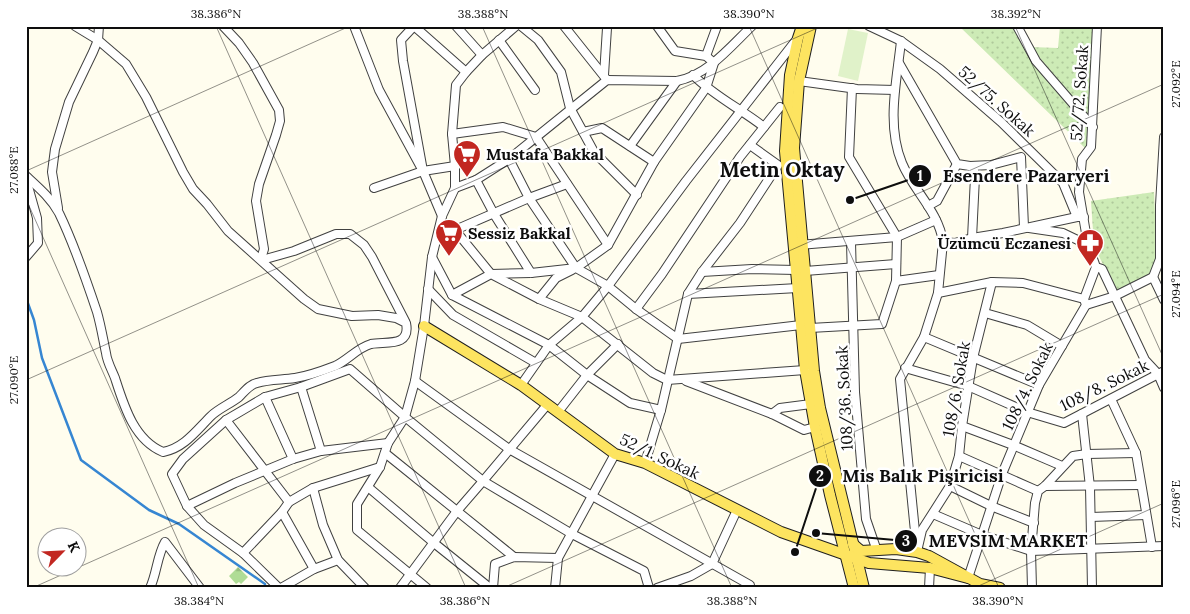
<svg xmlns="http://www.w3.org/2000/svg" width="1190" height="614" viewBox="0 0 1190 614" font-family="Lora,serif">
  <defs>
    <pattern id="forest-firs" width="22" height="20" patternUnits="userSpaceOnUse" patternTransform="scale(1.25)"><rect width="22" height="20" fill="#afdc95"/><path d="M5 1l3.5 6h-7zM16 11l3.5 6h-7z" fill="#95bc7f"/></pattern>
    <pattern id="park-dots" width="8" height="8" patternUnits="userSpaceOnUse" patternTransform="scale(1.25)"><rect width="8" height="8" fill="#cdebb6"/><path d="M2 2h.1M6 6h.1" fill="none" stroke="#afc89b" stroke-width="1.8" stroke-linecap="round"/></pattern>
  </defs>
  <rect width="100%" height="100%" fill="#fffdee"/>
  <polygon fill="url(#forest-firs)" points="238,567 248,577 241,584 239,582 236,584 229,576"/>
  <g fill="url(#park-dots)">
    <polygon points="959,26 1013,26 1034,64 1090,129 1088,146 1085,148"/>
    <polygon points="1060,26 1095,26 1091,121 1031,47 1058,48"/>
    <polygon points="1154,192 1157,258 1150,274 1116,291 1094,246 1091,201"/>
  </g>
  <polygon fill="#e0f2c9" points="848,29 868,33 858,81 838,76"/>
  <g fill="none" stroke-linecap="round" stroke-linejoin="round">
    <polyline stroke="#3686d2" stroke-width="2.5" points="26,298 34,320 42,358 81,460 149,510 179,524 265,584"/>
    <defs>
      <g id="minor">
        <polyline points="223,26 239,43 253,63 279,110 280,121 276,135 259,184 256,201 264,249 261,259"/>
        <polyline points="354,26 379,90 423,171 442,216"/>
        <polyline points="456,26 482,55"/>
        <polyline points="521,26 538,40 561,72 570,108 594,152 637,195"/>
        <polyline points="564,26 607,80"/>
        <polyline points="869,26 901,41 940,69 1001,122 1063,183 1077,217 1084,217"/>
        <polyline points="1017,26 1036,61 1093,127"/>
        <polyline points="1097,26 1091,147 1082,159 1079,192 1088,245 1096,267 1102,269 1145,360 1158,374 1164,388"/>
        <polyline points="499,40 535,90"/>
        <path d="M901,41C897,80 886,125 902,163C913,190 939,212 943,242L938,293L924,337L900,379L917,552"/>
        <polyline points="706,56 717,26"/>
        <polyline points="899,63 957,164 970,166 974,170 975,177 972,238"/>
        <polyline points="604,75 607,28 606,26"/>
        <path d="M693,75C714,96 741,109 764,127"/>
        <polyline points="799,81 857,89 895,90"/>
        <polyline points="583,132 602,128 654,162"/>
        <polyline points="452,134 503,127 536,137 608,245"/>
        <polyline points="630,146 677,81"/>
        <polyline points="509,159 529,198 576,268 608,286 636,309 678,339 801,325"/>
        <polyline points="970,166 991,165 1021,157 1024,227"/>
        <polyline points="423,171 403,61 401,40 414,26 466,72"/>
        <path d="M26,176C38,187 51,198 59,213C74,244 86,279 97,312C101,326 103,339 106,353C107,362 112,370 115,378C124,406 134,440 163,452C184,448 196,431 211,416C218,409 230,404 239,397C244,392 250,384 257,383C269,379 282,380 295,378C308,376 322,371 335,366C348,360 357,348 371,344C385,341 411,348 406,323L396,318L378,315L352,316L318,309L304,299L228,231L207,204L193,189L183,172L146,97L126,64L98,40L75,26"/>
        <polyline points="26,179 37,218 38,243 26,257"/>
        <polyline points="476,180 494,214 531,273"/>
        <polyline points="374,188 423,171 455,166"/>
        <path d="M455,188L476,180L509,159L607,80L677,81C708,75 730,47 752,26"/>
        <polyline points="928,206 937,201 957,164"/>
        <polyline points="58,208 52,172 55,149 69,102 93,52 98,40 99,26"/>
        <polyline points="1029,228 1063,233 1088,245"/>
        <polyline points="455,230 529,198 567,184"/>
        <polyline points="438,237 455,230 491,274 531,273 576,268 608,245 654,162 706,88 714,63 706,56 675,51 657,26"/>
        <polyline points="851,242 855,392 866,519 877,551"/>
        <polyline points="943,242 955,243 972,238 1003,233 1077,217"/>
        <polyline points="799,245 897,237 936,220"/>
        <polyline points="432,257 452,295 549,345 587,375 630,403 661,410"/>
        <polyline points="262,260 294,251 336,234 350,234 364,245 372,257 405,321"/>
        <polyline points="805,271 896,264"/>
        <polyline points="702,272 752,269 796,270"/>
        <polyline points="1153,277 1164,300"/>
        <polyline points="896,281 939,275"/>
        <polyline points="428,289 453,315 536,363"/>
        <polyline points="938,293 992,282 1023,283 1084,299"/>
        <polyline points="688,294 798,288"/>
        <polyline points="452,295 491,274 539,299 582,317 653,373 667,380 805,370"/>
        <polyline points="539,299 556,278 572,270"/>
        <polyline points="1086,305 1115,296 1153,277 1160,259 1160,205 1164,137"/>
        <polyline points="636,309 662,274 740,157 780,107"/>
        <polyline points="985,313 1027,325 1062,346"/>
        <polyline points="810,328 882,324 896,281 897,237 849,157 852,88"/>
        <polyline points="924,337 1039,385"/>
        <polyline points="905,368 968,386 1027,412 1064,423 1164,371"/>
        <polyline points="415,381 509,449 750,585 750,588"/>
        <polyline points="686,381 772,414 804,430 815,427"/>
        <polyline points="521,385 549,345 582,317 608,286 686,181 797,39"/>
        <polyline points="301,387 321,451"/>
        <polyline points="265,397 293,459"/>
        <polyline points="1111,399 1136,453 1152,547"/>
        <polyline points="558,412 587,375 618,344"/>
        <polyline points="772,414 780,408 811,404"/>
        <polyline points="1082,414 1090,487 1092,588"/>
        <polyline points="226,420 289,502"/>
        <polyline points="962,426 1013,445 1062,466"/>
        <polyline points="385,453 514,557"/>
        <polyline points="959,456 1038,491"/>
        <polyline points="645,463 661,410 688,294 702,272 740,223 778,165 750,145"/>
        <polyline points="950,486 991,506 1034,523"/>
        <polyline points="1045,486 1141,485"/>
        <polyline points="368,487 434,543 490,588"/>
        <polyline points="313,488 323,525 338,560 365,588"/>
        <polyline points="187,506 235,483 293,459 321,451 388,443"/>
        <polyline points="282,512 314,569"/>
        <polyline points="933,514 982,535 1031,551 1164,546"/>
        <polyline points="1091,517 1146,515"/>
        <polyline points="918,547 922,530 950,486 959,456 962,426 973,358 992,282"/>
        <polyline points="243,553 282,512 289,502 313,488 380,467"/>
        <polyline points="968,578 1002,474 1039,385 1086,305 1084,299 1096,267"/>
        <path d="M150,588C157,573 157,556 165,542L200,588"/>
        <polyline points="279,588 243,553 204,525 187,506 172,474 183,459 226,420 265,397 301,387 350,369 405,417 483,481 572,534 644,571 649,588"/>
        <polyline points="281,588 314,569 338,560"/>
        <polyline points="400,588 457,511 483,481 547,405"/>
        <polyline points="427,588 357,530 357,504 380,467 388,443 405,417 415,381 424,326 432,257 442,216 455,188 455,166 452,134 456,85 466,72 482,55 516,26"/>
        <polyline points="493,588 495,564 514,557 558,558 615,454"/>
        <polyline points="555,588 558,558"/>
        <polyline points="657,588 691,576 712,564 737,510"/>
        <polyline points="929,588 930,568"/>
        <polyline points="1032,588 1031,551 1035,503 1038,491 1045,486 1073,456 1087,454 1136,453"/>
      </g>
      <g id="major">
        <polyline points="802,26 798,38 790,75 785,151 801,325 805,370 815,427 830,495 854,588"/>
        <polyline points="811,26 799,81 794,148 814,371 820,408 864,588"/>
        <polyline points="424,326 521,385 615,454 645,463 781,532 869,563 930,568 968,578"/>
        <polyline points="853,544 861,551 896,549 917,552 929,556 980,584 1000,588"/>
      </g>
    </defs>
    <use href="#minor" stroke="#414141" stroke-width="10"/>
    <use href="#major" stroke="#1f1f1f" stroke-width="12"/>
    <use href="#minor" stroke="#fff" stroke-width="8"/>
    <use href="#major" stroke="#fde460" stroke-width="10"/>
  </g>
  <path fill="none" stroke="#0e0e0e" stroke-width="1" stroke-opacity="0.45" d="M216,26L466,588M482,26L732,588M749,26L999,588M1015,26L1164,359M26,171L350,26M26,199L199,588M26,380L822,26M32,588L1164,84M503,588L1164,294M974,588L1164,503"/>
  <defs>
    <symbol id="supermarket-pin" viewBox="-11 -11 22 30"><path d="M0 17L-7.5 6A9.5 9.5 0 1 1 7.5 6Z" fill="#c22721" stroke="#fff"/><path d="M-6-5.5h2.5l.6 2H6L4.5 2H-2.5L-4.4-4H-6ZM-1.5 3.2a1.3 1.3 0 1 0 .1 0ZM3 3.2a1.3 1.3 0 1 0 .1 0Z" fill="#fff"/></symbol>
    <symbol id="pharmacy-pin" viewBox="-11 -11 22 30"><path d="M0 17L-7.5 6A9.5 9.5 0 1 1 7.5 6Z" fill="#c22721" stroke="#fff"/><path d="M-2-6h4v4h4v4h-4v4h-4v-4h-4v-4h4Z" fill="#fff"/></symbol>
  </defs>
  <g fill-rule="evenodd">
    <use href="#supermarket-pin" x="451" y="138" width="32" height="43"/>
    <use href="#supermarket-pin" x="433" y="217" width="32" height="43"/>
    <use href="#pharmacy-pin" x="1074" y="227" width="32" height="43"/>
  </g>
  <g text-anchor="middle" stroke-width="5" stroke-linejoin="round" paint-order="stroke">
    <g font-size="16" fill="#0e0e0e" stroke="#fff">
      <text transform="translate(1079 93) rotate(-86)" y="6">52/72. Sokak</text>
      <text transform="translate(997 101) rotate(42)" y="6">52/75. Sokak</text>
      <text transform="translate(1104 385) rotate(-26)" y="6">108/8. Sokak</text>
      <text transform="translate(1027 386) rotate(-64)" y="6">108/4. Sokak</text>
      <text transform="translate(956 389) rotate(-80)" y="6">108/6. Sokak</text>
      <text transform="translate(844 398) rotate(-93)" y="6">108/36. Sokak</text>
      <text transform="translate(660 456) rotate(25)" y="6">52/1. Sokak</text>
    </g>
    <g font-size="16" font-weight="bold" fill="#0e0e0e" stroke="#fff" text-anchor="start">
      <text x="486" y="160">Mustafa Bakkal</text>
      <text x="468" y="239">Sessiz Bakkal</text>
      <text x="1071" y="249" text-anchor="end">Üzümcü Eczanesi</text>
    </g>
    <g font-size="21" font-weight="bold" fill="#0e0e0e" stroke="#fff">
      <text x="782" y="177">Metin Oktay</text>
    </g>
  </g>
  <path fill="none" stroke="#0e0e0e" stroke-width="2" d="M850 200L920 176M795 552L820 476M816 533L906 541"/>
  <g fill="#0e0e0e" stroke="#fff" stroke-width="2">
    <circle cx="850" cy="200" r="5"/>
    <circle cx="795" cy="552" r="5"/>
    <circle cx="816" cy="533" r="5"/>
    <circle cx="920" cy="176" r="12"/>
    <circle cx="820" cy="476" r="12"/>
    <circle cx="906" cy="541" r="12"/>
  </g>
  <g font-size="15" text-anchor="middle" font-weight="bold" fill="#fff">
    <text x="920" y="181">1</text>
    <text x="820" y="481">2</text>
    <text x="906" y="546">3</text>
  </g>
  <g font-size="18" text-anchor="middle" font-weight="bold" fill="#0e0e0e" stroke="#fff" stroke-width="5" stroke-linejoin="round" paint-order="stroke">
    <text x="1026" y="182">Esendere Pazaryeri</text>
    <text x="923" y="482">Mis Balık Pişiricisi</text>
    <text x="1008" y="547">MEVSİM MARKET</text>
  </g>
  <rect width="1190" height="614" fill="none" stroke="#ffffff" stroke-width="55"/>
  <g transform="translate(62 552) rotate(66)"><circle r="24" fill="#ffffff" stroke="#9f9f9f"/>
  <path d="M0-4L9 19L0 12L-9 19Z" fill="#c22721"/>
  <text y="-8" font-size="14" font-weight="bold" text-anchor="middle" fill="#0e0e0e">K</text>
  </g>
  <rect x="28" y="28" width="1134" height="558" fill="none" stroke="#0e0e0e" stroke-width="2"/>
  <g font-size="12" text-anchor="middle" fill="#0e0e0e">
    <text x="216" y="18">38.386°N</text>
    <text x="483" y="18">38.388°N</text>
    <text x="749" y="18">38.390°N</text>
    <text x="1016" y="18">38.392°N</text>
    <text transform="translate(1176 84) rotate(-90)" y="4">27.092°E</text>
    <text transform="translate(14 170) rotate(-90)" y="4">27.088°E</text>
    <text transform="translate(1176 294) rotate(-90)" y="4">27.094°E</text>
    <text transform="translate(14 380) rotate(-90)" y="4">27.090°E</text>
    <text transform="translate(1176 504) rotate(-90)" y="4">27.096°E</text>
    <text x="199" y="605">38.384°N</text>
    <text x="465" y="605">38.386°N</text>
    <text x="732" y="605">38.388°N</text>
    <text x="998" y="605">38.390°N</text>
  </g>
</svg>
